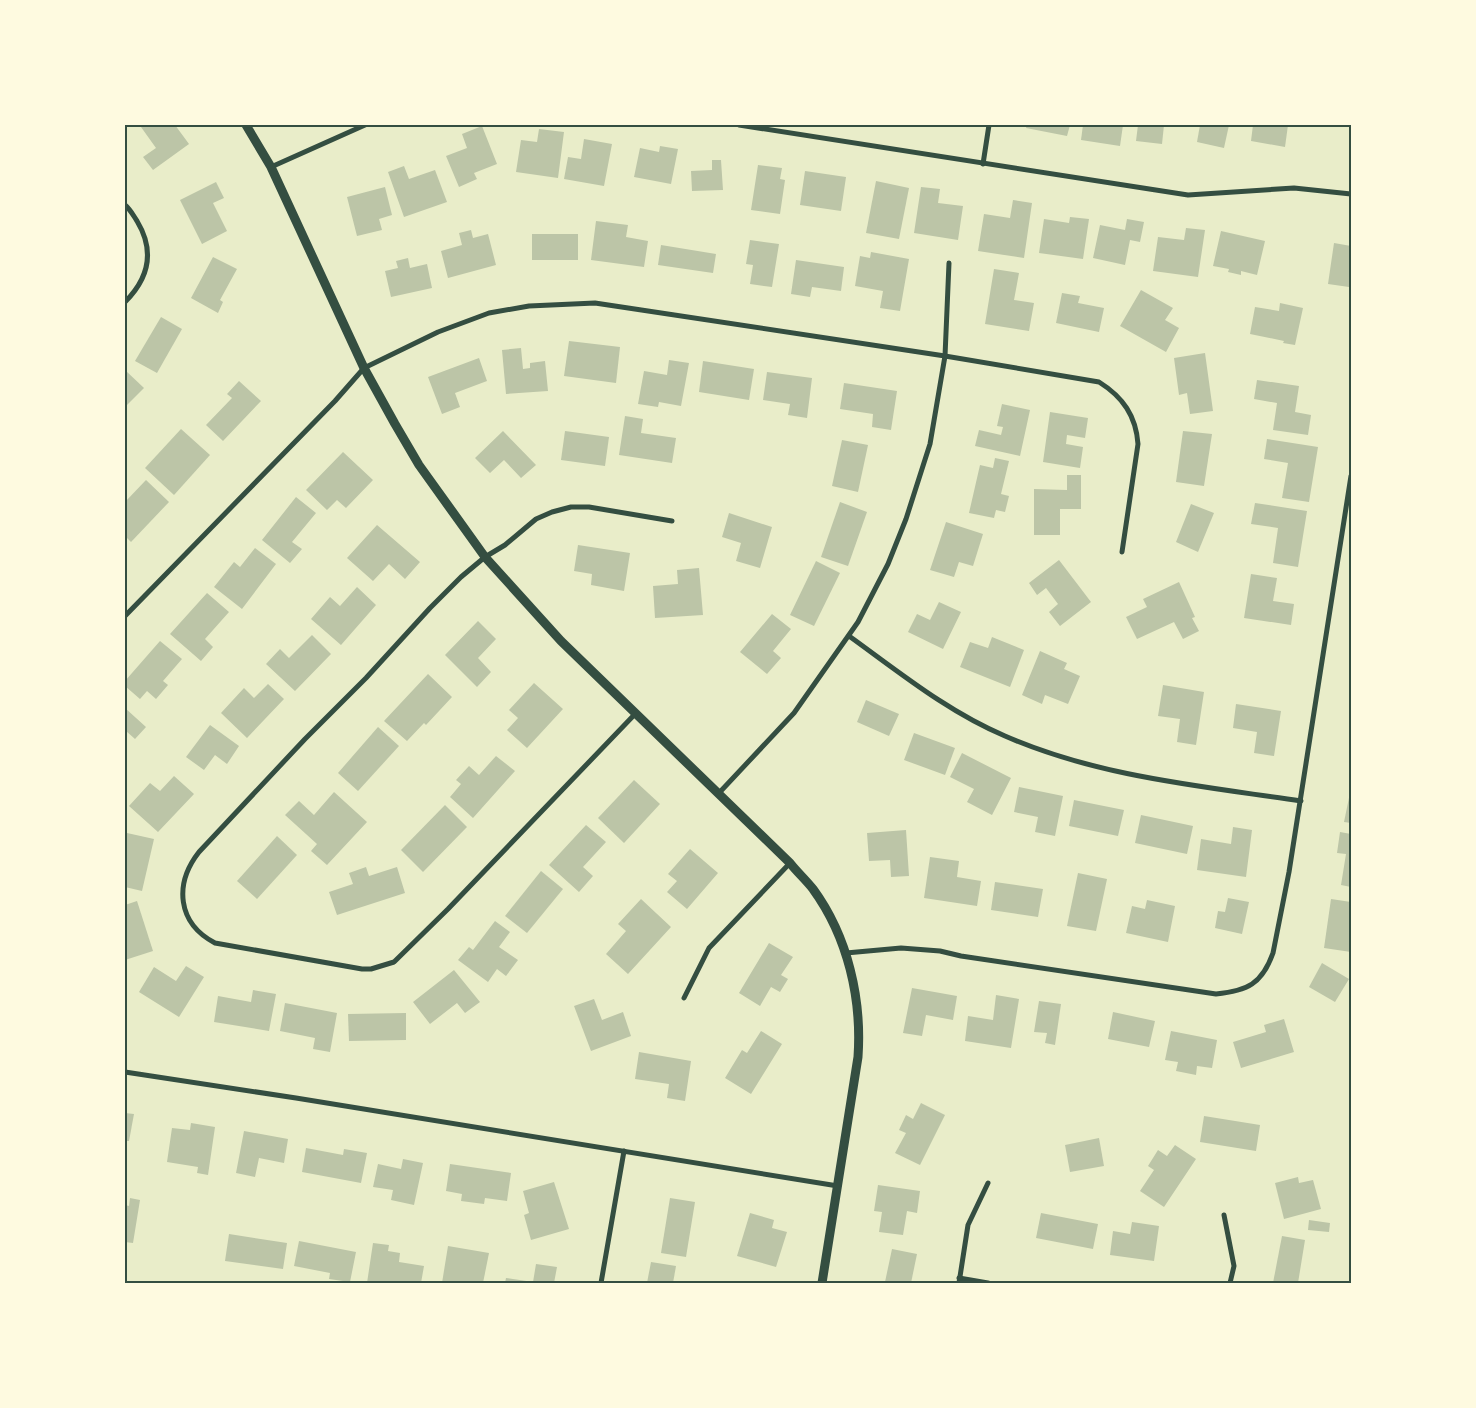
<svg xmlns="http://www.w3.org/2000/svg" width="1476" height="1408" viewBox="0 0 1476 1408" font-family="'Playfair Display',serif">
  <rect width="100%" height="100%" fill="#e9edc9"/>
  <g fill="#bcc5a7">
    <polygon points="144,125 175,125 189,144 153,170 143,157 156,148 141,127"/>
    <polygon points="1027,125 1070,125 1067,136 1026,128"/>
    <polygon points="1083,125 1123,125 1120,146 1081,140"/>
    <polygon points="1138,125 1164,125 1162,144 1136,141"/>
    <polygon points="1200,125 1229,125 1224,148 1197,142"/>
    <polygon points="1253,125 1288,125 1285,147 1251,141"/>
    <polygon points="482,126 497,164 474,173 477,179 459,187 446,156 467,148 462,134"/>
    <polygon points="539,129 564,132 558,178 516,172 521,140 537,142"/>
    <polygon points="584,139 612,144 604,186 564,179 568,157 581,159"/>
    <polygon points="660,146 678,149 671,184 634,177 640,148 659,152"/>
    <polygon points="712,160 721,160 723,190 692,191 691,171 712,170"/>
    <polygon points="758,165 782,168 780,179 785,180 780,214 751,210"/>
    <polygon points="404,166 409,179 435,170 447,202 404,217 388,172"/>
    <polygon points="805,171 846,177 841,211 800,205"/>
    <polygon points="876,181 909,188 899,239 866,233"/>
    <polygon points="216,182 224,198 213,203 227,231 202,244 180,200"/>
    <polygon points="385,187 392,215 379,219 382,230 357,236 347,197"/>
    <polygon points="921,187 940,189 938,203 963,206 958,240 914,233"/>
    <polygon points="1013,200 1032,203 1024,258 978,251 984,214 1010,218"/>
    <polygon points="1070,217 1089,219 1083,259 1039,253 1044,219 1069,223"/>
    <polygon points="1127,219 1144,222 1140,242 1130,240 1125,265 1093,258 1100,225 1125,230"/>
    <polygon points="596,221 628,225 626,237 648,241 644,267 591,260"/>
    <polygon points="1186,228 1205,230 1198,277 1153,271 1158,237 1184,240"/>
    <polygon points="471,230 473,238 488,234 496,265 448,278 441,251 462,245 459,233"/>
    <polygon points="1221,231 1265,241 1257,275 1241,271 1241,275 1228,272 1229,269 1213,266"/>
    <rect x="532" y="234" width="46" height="26"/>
    <polygon points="750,240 779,244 772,287 750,284 753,265 746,264"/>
    <polygon points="1334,243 1351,246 1351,281 1349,287 1328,284"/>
    <polygon points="661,245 716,254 713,273 658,265"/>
    <polygon points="871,252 909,259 900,311 880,308 883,291 855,286 860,256 870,258"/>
    <polygon points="213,257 237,269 220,300 223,302 218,313 191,298"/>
    <polygon points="408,258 410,268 427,264 432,288 391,297 385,271 398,268 396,261"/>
    <polygon points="796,260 844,267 841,291 812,287 810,297 791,294"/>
    <polygon points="994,269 1019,273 1014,300 1034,303 1029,331 985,324"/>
    <polygon points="1141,290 1173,308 1165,320 1179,328 1166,352 1120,326"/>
    <polygon points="1062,293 1080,296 1078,303 1104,308 1099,332 1056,323"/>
    <polygon points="1280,303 1303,308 1295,345 1283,343 1284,341 1250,334 1255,307 1279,311"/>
    <polygon points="161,317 182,329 157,373 135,361"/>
    <polygon points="569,341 620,347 616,383 564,376"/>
    <polygon points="521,348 523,369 530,368 530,363 545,361 548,391 506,394 502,350"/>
    <polygon points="1205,353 1213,411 1190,414 1187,393 1179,395 1174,358"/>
    <polygon points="479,358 487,381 455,393 460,407 442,414 428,377"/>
    <polygon points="669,360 689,363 681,406 659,402 658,407 638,404 644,371 667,375"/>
    <polygon points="703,361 754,369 749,400 699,392"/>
    <polygon points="125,370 144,388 125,407"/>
    <polygon points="767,372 812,378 807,418 788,415 790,404 763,400"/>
    <polygon points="1257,380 1299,386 1295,412 1311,415 1308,435 1273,430 1277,403 1254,399"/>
    <polygon points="239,381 261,401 223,441 206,425 232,398 227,394"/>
    <polygon points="844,383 897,391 891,430 872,427 873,414 840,409"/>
    <polygon points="1002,404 1030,410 1020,456 975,446 979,430 1001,435 1003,427 997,426"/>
    <polygon points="1050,412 1088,418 1085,438 1067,435 1066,444 1083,447 1080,468 1043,462"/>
    <polygon points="625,416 643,419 641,433 676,438 672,463 619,455"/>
    <polygon points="181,429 210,455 174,495 145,468"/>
    <polygon points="503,431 536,465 521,478 504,460 490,473 475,458"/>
    <polygon points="565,431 609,437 605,466 561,460"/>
    <polygon points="1183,431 1212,434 1204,486 1176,482"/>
    <polygon points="1267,439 1318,447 1309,502 1282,498 1288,463 1264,459"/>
    <polygon points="842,440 868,445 858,492 832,486"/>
    <polygon points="343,452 373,480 346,508 337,500 327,510 306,490"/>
    <polygon points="995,458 1009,461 1001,494 1009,496 1005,512 996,510 994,518 969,513 980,465 993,468"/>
    <polygon points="1067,475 1081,475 1081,509 1060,509 1060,535 1034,535 1034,489 1067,490"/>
    <polygon points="146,480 169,502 131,542 125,536 125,502"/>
    <polygon points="296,497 316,513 292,542 302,549 290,563 262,540"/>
    <polygon points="840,502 867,512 848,566 821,557"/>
    <polygon points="1255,503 1307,511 1298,567 1273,563 1278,528 1251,524"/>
    <polygon points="1191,504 1214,513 1198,552 1176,542"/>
    <polygon points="729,513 772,527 760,568 736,561 741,543 722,537"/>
    <polygon points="946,522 983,534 973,566 959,562 954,577 930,570"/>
    <polygon points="377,525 420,562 405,579 389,564 373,581 347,558"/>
    <polygon points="578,545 630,553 624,591 591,585 592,574 574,571"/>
    <polygon points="255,548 276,564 242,609 214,587 234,562 240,567"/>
    <polygon points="1059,560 1091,602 1060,626 1049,612 1058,604 1046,588 1037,595 1029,583"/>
    <polygon points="816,561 840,573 814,626 790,615"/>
    <polygon points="699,568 703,615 655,618 653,586 678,584 677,570"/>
    <polygon points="1251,574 1277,578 1273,601 1294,604 1291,625 1244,618"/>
    <polygon points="1179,582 1195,617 1192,618 1199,631 1183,639 1174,622 1137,639 1126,617 1147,607 1143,599"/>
    <polygon points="357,587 376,605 341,645 311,619 330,597 340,606"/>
    <polygon points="207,593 229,612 205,639 213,647 201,661 170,634"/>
    <polygon points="939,602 961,612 943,649 908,632 917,614 930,620"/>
    <polygon points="772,614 791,629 773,651 781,658 767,674 740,652"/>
    <polygon points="478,621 496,639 478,658 491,672 477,687 445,655"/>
    <polygon points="312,635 331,654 295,691 266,664 280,649 289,658"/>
    <polygon points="992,637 1024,650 1010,687 960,667 970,642 988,648"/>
    <polygon points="160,641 182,659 163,681 168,685 156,699 147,691 140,699 125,686 125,681"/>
    <polygon points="1040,651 1067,663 1064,669 1080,676 1068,704 1045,695 1042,704 1022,695"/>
    <polygon points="428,674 452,697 426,725 424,723 407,741 384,721"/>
    <polygon points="534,683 563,709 527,748 507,730 518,718 509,710"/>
    <polygon points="268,684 284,699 247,738 221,713 244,688 254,698"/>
    <polygon points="1163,685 1204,692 1196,745 1177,742 1180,719 1158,716"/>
    <polygon points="866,700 899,714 889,736 857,722"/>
    <polygon points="1236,704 1281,711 1274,756 1254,753 1257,732 1233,728"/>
    <polygon points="125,708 146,727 135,739 126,731 125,733"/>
    <polygon points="210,725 239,746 227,764 215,755 204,770 186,757"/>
    <polygon points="378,727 399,746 358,791 338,773"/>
    <polygon points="914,733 955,748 945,775 904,760"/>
    <polygon points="962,753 1011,778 992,815 967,802 974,789 950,777"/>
    <polygon points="496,756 515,771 473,818 450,797 461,784 456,780 469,766 479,775"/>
    <polygon points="174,776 194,794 158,832 129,806 150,783 160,791"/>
    <polygon points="634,780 660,804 624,843 598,818"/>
    <polygon points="1019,787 1063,796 1055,836 1035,832 1038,817 1014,812"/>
    <polygon points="334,792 367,822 327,865 311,851 317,844 285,815 299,801 314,815"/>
    <polygon points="1350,793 1351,793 1351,823 1344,822"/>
    <polygon points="1074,800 1124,810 1118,836 1069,826"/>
    <polygon points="445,805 467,827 423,872 401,850"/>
    <polygon points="1141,815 1193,826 1187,854 1135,843"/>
    <polygon points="586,825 606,842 583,867 593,876 579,892 549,865"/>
    <polygon points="1233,827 1252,830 1246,877 1197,870 1201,839 1231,844"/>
    <polygon points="906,830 909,876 891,877 890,860 869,861 867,833"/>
    <polygon points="1340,832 1351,834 1351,887 1341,885 1346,854 1337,853"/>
    <polygon points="127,833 154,839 142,891 125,887 125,842"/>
    <polygon points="277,836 297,855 257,899 237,881"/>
    <polygon points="690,849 718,873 687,909 667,892 677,881 668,874"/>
    <polygon points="930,857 959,861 957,877 981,881 977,906 924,898"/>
    <polygon points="366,867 369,876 397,867 405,893 337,915 329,892 353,884 349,873"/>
    <polygon points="541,871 563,889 527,933 505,916"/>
    <polygon points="1078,873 1107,879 1096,931 1067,926"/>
    <polygon points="995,882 1043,889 1038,917 991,910"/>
    <polygon points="1228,898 1249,902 1242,934 1215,928 1218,911 1225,912"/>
    <polygon points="641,899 671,927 628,974 606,954 626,931 618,924"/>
    <polygon points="1331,899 1351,902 1351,952 1324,948"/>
    <polygon points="1147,900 1175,906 1168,942 1126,933 1132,906 1145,909"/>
    <polygon points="137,901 153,951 125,960 125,905"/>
    <polygon points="495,921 510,932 499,947 518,960 506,976 497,969 488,982 458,960 469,947 473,950"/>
    <polygon points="769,943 793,957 781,975 788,979 780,992 771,987 760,1006 739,993"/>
    <polygon points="1322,963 1349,979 1335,1002 1309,987"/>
    <polygon points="186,966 204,977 179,1017 139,992 154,967 176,981"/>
    <polygon points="454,970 480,1002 465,1013 457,1003 430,1024 413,1002"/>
    <polygon points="912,988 957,996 953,1020 926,1015 922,1036 903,1033"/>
    <polygon points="253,990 276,994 269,1031 214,1022 218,996 251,1002"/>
    <polygon points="996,995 1019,999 1011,1048 965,1041 968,1016 993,1020"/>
    <polygon points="594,999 602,1020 623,1012 631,1036 591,1051 574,1006"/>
    <polygon points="1039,1001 1061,1004 1055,1045 1045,1043 1047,1033 1034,1032"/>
    <polygon points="285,1003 337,1013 330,1052 313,1049 315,1038 280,1031"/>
    <polygon points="1113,1012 1155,1021 1149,1047 1108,1039"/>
    <polygon points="406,1013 406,1040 349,1041 348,1014"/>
    <polygon points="1284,1019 1294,1052 1241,1068 1233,1042 1266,1032 1264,1025"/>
    <polygon points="761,1031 782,1044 751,1094 725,1078 742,1050 747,1053"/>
    <polygon points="1171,1031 1217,1040 1212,1068 1197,1066 1196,1075 1176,1071 1178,1062 1165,1060"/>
    <polygon points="639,1052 691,1061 685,1101 667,1098 669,1084 635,1079"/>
    <polygon points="921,1103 945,1115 920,1165 895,1153 906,1133 899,1130 906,1115 913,1119"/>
    <polygon points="125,1113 134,1114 129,1141 125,1141"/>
    <polygon points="1204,1116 1260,1125 1256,1151 1200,1142"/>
    <polygon points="191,1123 215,1127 208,1175 197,1173 198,1167 167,1162 172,1128 190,1130"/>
    <polygon points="244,1131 288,1139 284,1163 259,1158 255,1177 236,1173"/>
    <polygon points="1099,1138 1104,1166 1070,1172 1065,1145"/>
    <polygon points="1175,1145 1196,1159 1164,1207 1140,1191 1154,1170 1148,1166 1158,1150 1167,1156"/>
    <polygon points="306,1148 343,1155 344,1149 367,1153 361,1183 302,1172"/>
    <polygon points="403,1159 423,1163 414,1205 391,1200 393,1190 373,1187 378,1164 401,1169"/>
    <polygon points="450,1164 511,1173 507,1201 485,1198 484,1204 461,1201 462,1194 446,1191"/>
    <polygon points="1298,1177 1299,1183 1313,1180 1321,1209 1284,1219 1275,1183"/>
    <polygon points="554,1182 569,1229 531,1240 524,1215 529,1213 523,1191"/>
    <polygon points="878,1185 920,1191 917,1213 907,1211 903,1235 879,1232 882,1212 874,1211"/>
    <polygon points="130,1198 140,1200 133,1243 125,1242 125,1205 129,1206"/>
    <polygon points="670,1198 695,1202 686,1257 661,1253"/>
    <polygon points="750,1213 774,1220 772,1228 787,1232 776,1267 737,1256"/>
    <polygon points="1041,1213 1098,1224 1093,1249 1036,1238"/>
    <polygon points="1309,1220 1330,1223 1329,1232 1308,1230"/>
    <polygon points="1132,1222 1159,1226 1154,1261 1110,1255 1113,1231 1130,1234"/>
    <polygon points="229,1234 287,1243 283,1269 225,1261"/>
    <polygon points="1282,1236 1305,1240 1298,1283 1273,1283"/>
    <polygon points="299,1241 356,1252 350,1282 329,1279 330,1273 294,1266"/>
    <polygon points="373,1243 389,1245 388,1251 400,1253 399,1262 424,1266 421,1283 367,1283"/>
    <polygon points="448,1246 489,1253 483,1283 442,1283"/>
    <polygon points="892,1249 917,1254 911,1283 885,1282"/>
    <polygon points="651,1262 676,1266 673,1283 647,1283"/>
    <polygon points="536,1264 557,1267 554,1283 505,1283 506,1278 533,1282"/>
  </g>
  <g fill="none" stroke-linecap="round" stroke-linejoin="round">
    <g stroke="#344e41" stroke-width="5">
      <polyline points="739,125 1188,195 1294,188 1351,194"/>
      <polyline points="983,164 989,125"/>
      <polyline points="271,167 365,125"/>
      <path d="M125,205C130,209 133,215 137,221C155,251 149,278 125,302"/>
      <path d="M125,616L335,401L364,368L438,332L489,313L529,306L595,303L945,356L1099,382C1123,397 1136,416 1138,444L1122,552"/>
      <path d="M849,636C899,672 948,712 1005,736C1099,777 1201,786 1301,801"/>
      <path d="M636,713L448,909L394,962L371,969H362L215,943C177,923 174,884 199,852L305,739L366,678L430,608L461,577L485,557L505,545L536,519L552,512L571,507H589L672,521"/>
      <polyline points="719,793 794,713 858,622 888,564 906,519 930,444 945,356 949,263"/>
      <path d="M846,953L901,948L940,951L961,956L1216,994C1247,991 1262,984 1273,953L1289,872L1351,476"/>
      <polyline points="684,998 709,948 790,863"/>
      <polyline points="125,1072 296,1098 838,1186"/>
      <polyline points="1224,1215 1234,1266 1230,1283"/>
      <polyline points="959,1278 988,1283"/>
      <polyline points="601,1283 624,1151"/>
      <polyline points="959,1283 968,1225 988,1183"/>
    </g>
    <path stroke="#344e41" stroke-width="9" d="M246,125L271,167L364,368L395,424L419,465L485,557L561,641L790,863C797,872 806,880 813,889C848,937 862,999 858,1057L822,1283"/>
  </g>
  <rect width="1476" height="1408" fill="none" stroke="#fefae0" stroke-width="252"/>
  <rect x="126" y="126" width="1224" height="1156" fill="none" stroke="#344e41" stroke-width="2"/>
</svg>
